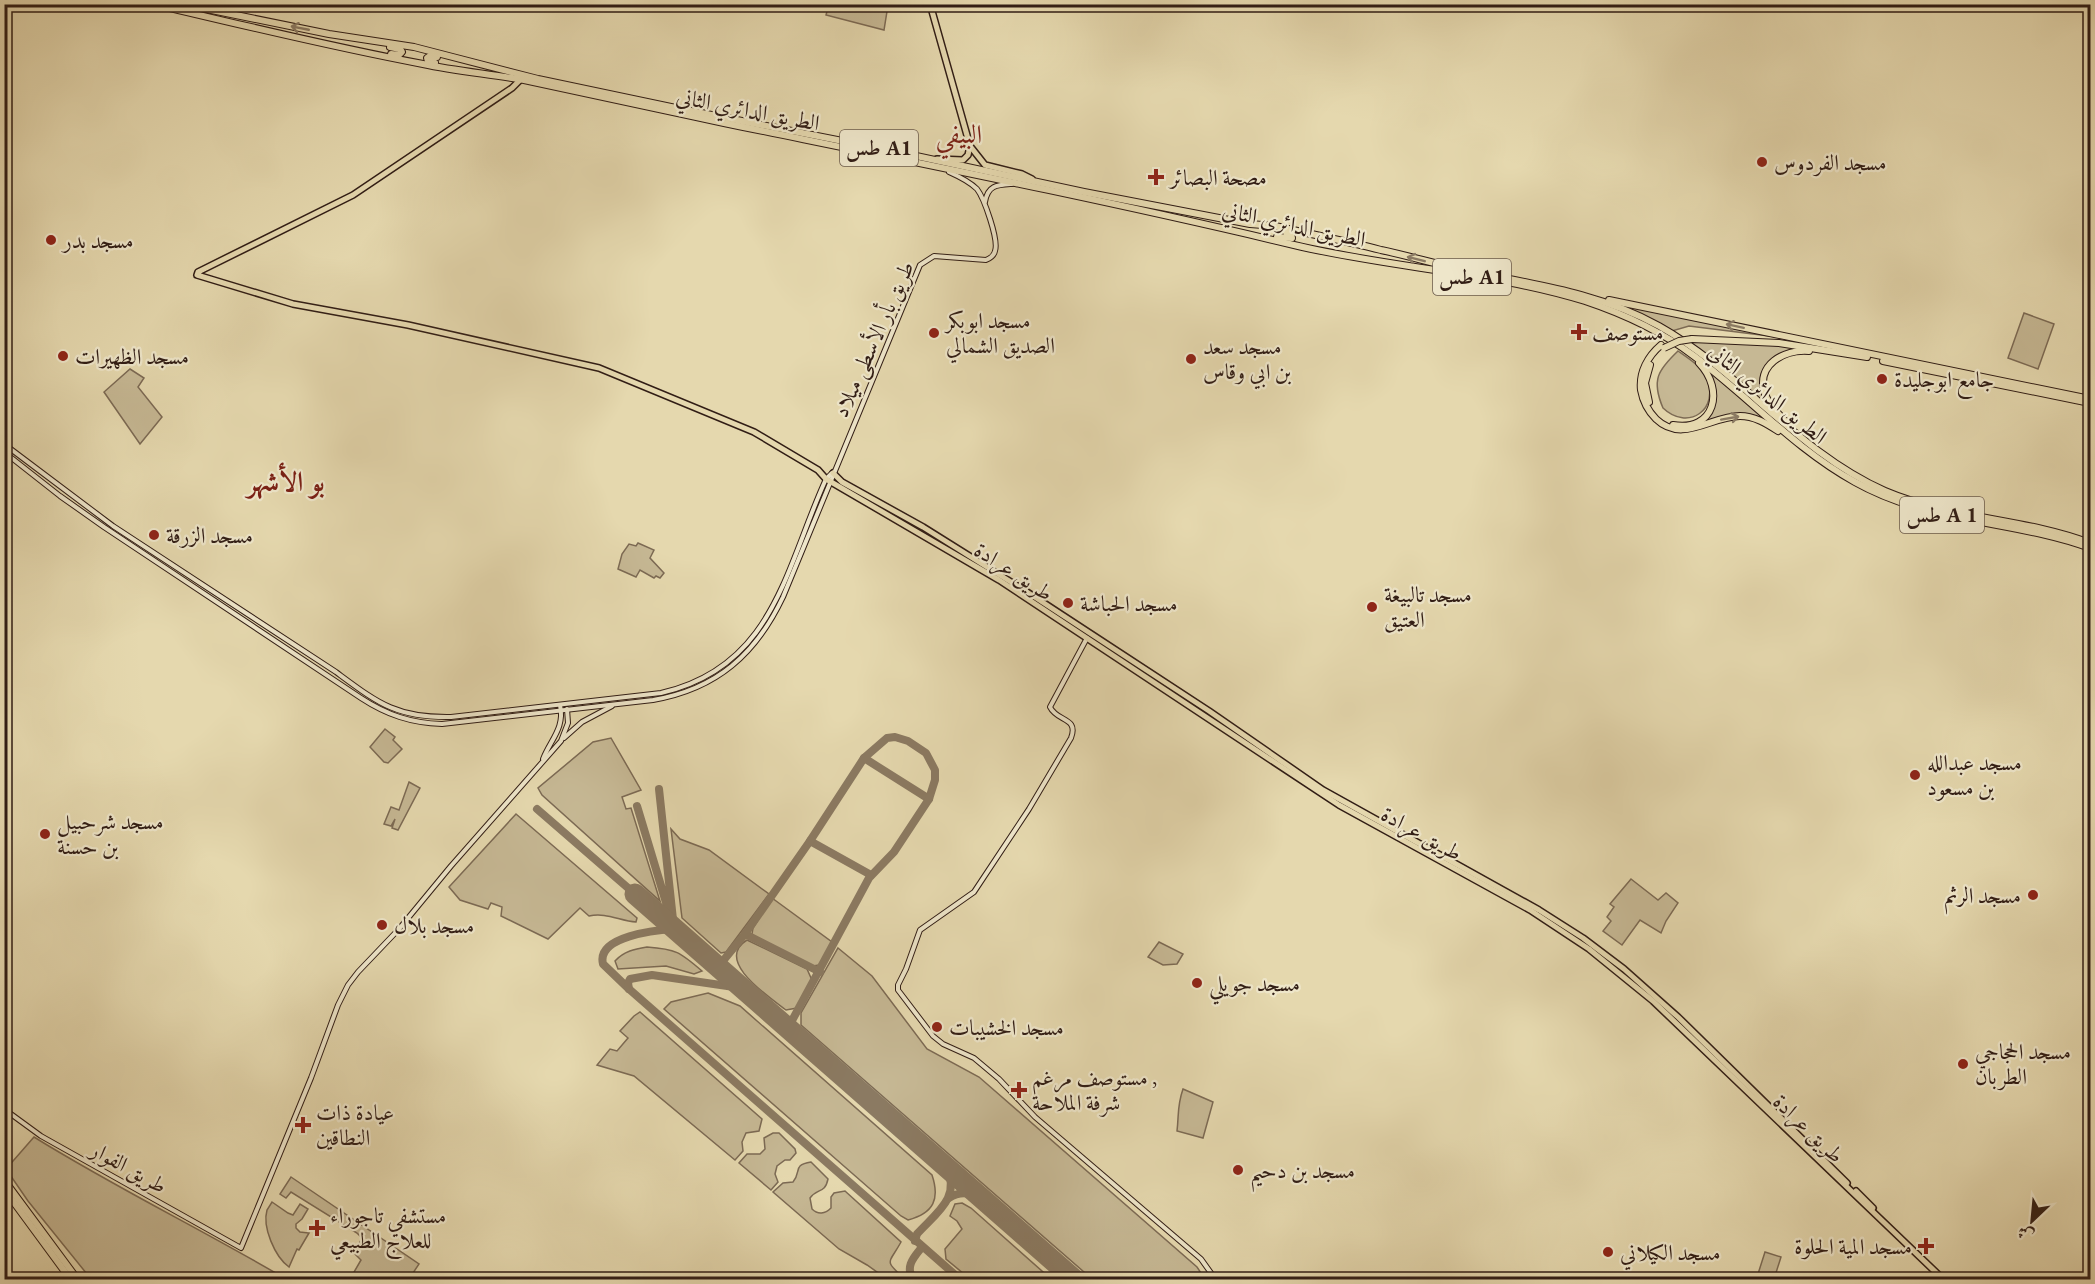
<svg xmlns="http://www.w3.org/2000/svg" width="2095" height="1284" viewBox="0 0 2095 1284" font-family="'EB Garamond',Amiri,serif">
  <rect width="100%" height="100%" fill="#e5d8ae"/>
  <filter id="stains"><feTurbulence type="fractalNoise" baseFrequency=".00333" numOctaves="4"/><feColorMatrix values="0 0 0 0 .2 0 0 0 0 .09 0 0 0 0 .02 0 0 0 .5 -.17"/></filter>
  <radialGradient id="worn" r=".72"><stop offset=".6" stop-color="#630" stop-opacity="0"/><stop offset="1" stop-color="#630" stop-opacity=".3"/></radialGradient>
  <g fill="#c6b894" stroke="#7c6a54" stroke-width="1.5">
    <polygon points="829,4 888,5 884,30 826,15"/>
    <polygon points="1622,305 1777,337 1689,326 1672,331"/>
    <polygon points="2024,313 2054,324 2038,369 2008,358"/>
    <path d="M1701,342L1772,345L1806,349C1782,350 1774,353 1763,375L1772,410L1690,343Z"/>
    <path d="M1678,351C1688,358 1701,366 1706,377C1721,409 1688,432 1663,408C1651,380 1658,370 1678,351Z"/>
    <polygon points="1704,367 1770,424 1756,417 1700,422 1715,402"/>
    <polygon points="130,369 144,378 138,387 162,417 140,444 104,392"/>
    <polygon points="638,543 654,550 650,558 664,573 660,578 656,576 654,578 640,570 636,577 618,569 622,554 629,544 636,546"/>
    <polygon points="385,729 395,737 393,740 402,749 388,763 384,762 370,747"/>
    <polygon points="611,738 641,790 622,797 626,809 631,808 660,901 542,795 538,788 593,742"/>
    <polygon points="409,782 420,788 398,830 392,828 395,819 391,826 384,824 391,807 399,810"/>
    <path d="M516,814L637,918L636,922C620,921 606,912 589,916L580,908L548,939L501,916L502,907L491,903L488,909L460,900L449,887Z"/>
    <polygon points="671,829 680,839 709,850 769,894 726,952 721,953 682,918"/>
    <polygon points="1631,879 1658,900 1666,893 1678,903 1666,921 1661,933 1640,920 1622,945 1603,931 1611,921 1607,917 1614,907 1610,904"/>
    <polygon points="772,898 832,942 819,965 813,966 755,938 752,934 753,928"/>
    <path d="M747,940L807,969L811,978V982L797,1008L786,1010C771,998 713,961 747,940Z"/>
    <polygon points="1159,942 1183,954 1177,964 1163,965 1148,957"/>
    <path d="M647,947C676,949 680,952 702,971L694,974L666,966L618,969L615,961C624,951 635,949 647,947Z"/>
    <polygon points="838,948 872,976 927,1049 979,1077 1197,1267 1205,1279 1092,1279 801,1025 801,1013"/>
    <path d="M708,993L740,1006L932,1175C940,1199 934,1213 908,1220L901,1216L664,1009L671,1002Z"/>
    <polygon points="640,1012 762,1119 759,1131 746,1133 742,1142 743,1151 735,1160 634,1076 597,1065 610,1049 617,1051 628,1038 620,1031 634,1016"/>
    <path d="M1183,1089L1213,1102L1203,1138L1177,1131C1179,1114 1177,1106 1183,1089Z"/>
    <polygon points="773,1133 779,1133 795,1149 796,1153 790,1160 785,1160 777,1166 775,1174 778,1182 771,1190 739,1163 747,1154 760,1154 765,1149 764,1138"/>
    <path d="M34,1137C116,1188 203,1230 286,1279H91L28,1201L6,1169Z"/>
    <path d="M811,1162L828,1179C825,1194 817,1188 810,1198L812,1209C818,1215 825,1214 831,1208V1197L834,1193L845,1191L901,1242C889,1264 883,1260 905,1279H887L867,1265L839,1249L773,1192L783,1183L793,1182C802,1171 792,1165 811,1162Z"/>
    <polygon points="291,1177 419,1264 409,1279 350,1279 361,1260 354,1253 362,1238 357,1233 291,1192 286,1198 280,1194"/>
    <path d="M272,1202L288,1213L293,1215L300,1204L308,1209L302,1219L296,1224V1228L300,1232L309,1233L299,1250L297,1249L289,1267C275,1257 262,1227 267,1210C267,1210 272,1202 272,1202Z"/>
    <polygon points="962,1203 971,1208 1051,1279 970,1279 946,1259 945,1249 962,1229 957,1221 950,1216 955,1204"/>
    <polygon points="1765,1252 1781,1257 1774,1279 1757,1277"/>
  </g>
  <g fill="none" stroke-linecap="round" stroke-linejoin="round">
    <g stroke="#8b7a62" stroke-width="8">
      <polyline points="864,758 929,799"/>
      <polyline points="637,806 674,929 659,789"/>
      <polyline points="537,809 635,894"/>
      <polyline points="810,841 871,875"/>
      <path d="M674,929C657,930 596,936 603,964L629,989L961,1280"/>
      <polyline points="745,934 820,972"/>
      <polyline points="718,967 745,934 810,841 864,758 887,738 895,737 908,741 926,753 935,770 935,780 929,799 894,852 869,878 788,1028"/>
      <polyline points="629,989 628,983 630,979 652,975 741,988"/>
      <path d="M949,1198C959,1191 969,1192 980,1197"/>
      <path d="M915,1241L917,1234C936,1213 962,1197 946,1167"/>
      <path d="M914,1280C904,1267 914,1257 922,1247"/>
    </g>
    <polyline stroke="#8b7a62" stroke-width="21" points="635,894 1075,1280"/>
    <defs>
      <g id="secondary">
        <path d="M985,202C988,185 997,185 1012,184"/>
        <path d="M4,444L113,526L336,672C378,703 396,718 451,717L661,693C774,667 785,569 826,479L832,473"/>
        <path d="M4,452L60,496L104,527L361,698C387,715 411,723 442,724L653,700C717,689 756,654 783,597L920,265L934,256L986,260C991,258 994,256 995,251C999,240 984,198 977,189C969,181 958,176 949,172"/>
        <path d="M1087,638L1050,707C1057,722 1079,717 1071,738L1029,809L974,892L920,930L906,969L898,985V990L933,1036L943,1044L974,1058L999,1079L1035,1117L1201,1259L1216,1280"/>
        <polyline points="564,738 582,722 612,706"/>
        <path d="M543,759C551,739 565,728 560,705"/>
        <polyline points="4,1109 41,1136 241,1248 311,1078 338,1005 348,985 358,972 399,929 451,866 561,741 568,723 567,709"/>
      </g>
      <g id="primary">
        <polyline points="930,4 970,146 985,165 1022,174 1032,179"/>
        <polyline points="520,80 512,88 353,195 198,272 197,275 293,304 408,325 599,368 754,432 818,470 826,479 999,580 1339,805 1530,910 1589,949 1653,1001 1944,1280"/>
        <polyline points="937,159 963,160 968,155 970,146"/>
        <polyline points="833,473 842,482 923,527 1027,592 1209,711 1323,790 1539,910 1583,938 1624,969 1678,1017 1847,1183"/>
        <polyline points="1856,1191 1873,1208"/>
      </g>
      <g id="highway">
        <path d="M153,4C242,25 332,47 423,64C456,71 490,74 524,80C590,94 657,109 724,123C914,162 1105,200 1294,245C1390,268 1491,272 1585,301C1624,314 1661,331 1694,356C1749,397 1795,449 1855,482C1930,524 2013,520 2090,548"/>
        <path d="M182,4L329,34L414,47L538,79L671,107L893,151L1084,192L1250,224L1275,226C1310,234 1346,241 1381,250C1409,256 1436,264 1464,270C1531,284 1598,292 1659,326C1741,372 1797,452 1885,491C1951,519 2024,518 2090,543"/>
        <polyline points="390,47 400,49 402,52 399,55 391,54"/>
        <polyline points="435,63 428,61 427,58 430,56 437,57"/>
        <polyline points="1277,237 1292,238 1291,234 1286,232"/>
        <polyline points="1609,300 2090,399"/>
        <polyline points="1692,339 1779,343 1867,357"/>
        <path d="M1661,345C1648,356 1639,372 1641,390C1643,401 1648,411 1656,419C1682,444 1711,416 1740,416C1754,416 1766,423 1778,431"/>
        <polyline points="1883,361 2090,403"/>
        <polyline points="1649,402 1645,383 1650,365"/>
        <path d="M1788,424C1780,415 1769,406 1765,394C1755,365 1784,349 1809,351"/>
        <path d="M1673,425C1715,432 1725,390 1699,363"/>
        <polyline points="4,1180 78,1280"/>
        <polyline points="4,1189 71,1280"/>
      </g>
    </defs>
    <use href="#secondary" stroke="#311d15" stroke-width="6"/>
    <use href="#primary" stroke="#311d15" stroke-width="8"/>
    <use href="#highway" stroke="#311d15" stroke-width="8"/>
    <use href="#secondary" stroke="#eee6ca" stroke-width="4"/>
    <use href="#primary" stroke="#e5d8ae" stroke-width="5"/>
    <use href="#highway" stroke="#e5d8ae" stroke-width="6"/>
    <defs>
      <polyline id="highway-bridge" points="1664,348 1679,341 1692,339"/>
    </defs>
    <use href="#highway-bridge" stroke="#311d15" stroke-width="8" stroke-linecap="butt"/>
    <use href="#highway-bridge" stroke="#e5d8ae" stroke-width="6"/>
  </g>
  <defs><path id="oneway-shaft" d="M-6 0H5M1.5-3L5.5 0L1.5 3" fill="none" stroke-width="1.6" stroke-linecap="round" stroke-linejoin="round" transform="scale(1.5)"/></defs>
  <g stroke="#8b7a62">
    <use href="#oneway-shaft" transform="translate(300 28) rotate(-169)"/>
    <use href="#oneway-shaft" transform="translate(1416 259) rotate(-166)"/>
    <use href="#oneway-shaft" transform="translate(1735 326) rotate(-168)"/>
    <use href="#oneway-shaft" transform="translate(1730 418) rotate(-10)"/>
  </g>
  <g fill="#8f2418" stroke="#eee6ca" stroke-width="2">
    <circle cx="1762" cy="162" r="6"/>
    <path d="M1153 168h6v6h6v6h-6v6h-6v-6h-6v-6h6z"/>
    <circle cx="51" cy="240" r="6"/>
    <path d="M1576 323h6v6h6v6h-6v6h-6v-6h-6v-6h6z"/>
    <circle cx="934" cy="333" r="6"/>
    <circle cx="63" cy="356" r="6"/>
    <circle cx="1191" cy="359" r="6"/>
    <circle cx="1882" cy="379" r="6"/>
    <circle cx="154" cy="535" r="6"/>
    <circle cx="1068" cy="603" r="6"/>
    <circle cx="1372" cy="607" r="6"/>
    <circle cx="1915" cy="775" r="6"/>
    <circle cx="45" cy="834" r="6"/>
    <circle cx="2033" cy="895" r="6"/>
    <circle cx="382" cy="925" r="6"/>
    <circle cx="1197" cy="983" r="6"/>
    <circle cx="937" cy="1027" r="6"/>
    <circle cx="1963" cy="1064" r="6"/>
    <path d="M1016 1081h6v6h6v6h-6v6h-6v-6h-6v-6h6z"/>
    <path d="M300 1116h6v6h6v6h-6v6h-6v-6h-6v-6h6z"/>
    <circle cx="1238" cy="1170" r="6"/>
    <path d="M314 1219h6v6h6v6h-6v6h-6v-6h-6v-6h6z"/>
    <path d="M1923 1237h6v6h6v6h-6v6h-6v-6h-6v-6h6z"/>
    <circle cx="1608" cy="1252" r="6"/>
  </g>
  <g text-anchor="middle" stroke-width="4.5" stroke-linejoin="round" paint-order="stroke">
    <g fill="#eee6ca" stroke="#6a594b" stroke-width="1.5">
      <rect x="840" y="130" width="78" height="36" rx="4.5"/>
      <rect x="1433" y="259" width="78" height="36" rx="4.5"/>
      <rect x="1900" y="497" width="84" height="36" rx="4.5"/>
    </g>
    <g font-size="21" font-weight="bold" fill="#311d15">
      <text x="879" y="155">طس A1</text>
      <text x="1472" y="284">طس A1</text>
      <text x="1942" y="522">طس A 1</text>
    </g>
    <g font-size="22" fill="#311d15" stroke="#eee6ca">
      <text transform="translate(748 109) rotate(11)" y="8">الطريق الدائري الثاني</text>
      <text transform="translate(1294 224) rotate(12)" y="8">الطريق الدائري الثاني</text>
      <text transform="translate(873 339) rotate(-66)" y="8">طريق بأر الأسطى ميلاد</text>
      <text transform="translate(1768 393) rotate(39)" y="8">الطريق الدائري الثاني</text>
      <text transform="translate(1014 571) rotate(33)" y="8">طريق عرادة</text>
      <text transform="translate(1422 833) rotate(29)" y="8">طريق عرادة</text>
      <text transform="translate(1809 1128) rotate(44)" y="8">طريق عرادة</text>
      <text transform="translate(129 1167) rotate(29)" y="8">طريق الفوار</text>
    </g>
    <g font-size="22" fill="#311d15" stroke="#eee6ca" text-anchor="start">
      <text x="1774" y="170">مسجد الفردوس</text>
      <text x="1170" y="185">مصحة البصائر</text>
      <text x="63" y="248">مسجد بدر</text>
      <text x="946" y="328">مسجد ابوبكر<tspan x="946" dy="25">الصديق الشمالي</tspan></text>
      <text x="1592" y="340">مستوصف</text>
      <text x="1203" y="354">مسجد سعد<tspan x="1203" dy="25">بن ابي وقاس</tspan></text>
      <text x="75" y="364">مسجد الظهيرات</text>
      <text x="1894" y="387">جامع ابوجليدة</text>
      <text x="166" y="543">مسجد الزرقة</text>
      <text x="1384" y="602">مسجد تالبيغة<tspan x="1384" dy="25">العتيق</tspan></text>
      <text x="1080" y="611">مسجد الحباشة</text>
      <text x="1927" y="770">مسجد عبدالله<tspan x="1927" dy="25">بن مسعود</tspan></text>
      <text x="57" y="829">مسجد شرحبيل<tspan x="57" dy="25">بن حسنة</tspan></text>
      <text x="2021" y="903" text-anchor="end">مسجد الرثم</text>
      <text x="394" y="933">مسجد بلال</text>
      <text x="1209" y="991">مسجد جويلي</text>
      <text x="949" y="1035">مسجد الخشيبات</text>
      <text x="1975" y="1059">مسجد الحجاجي<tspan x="1975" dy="25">الطربان</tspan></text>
      <text x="1032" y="1085">مستوصف مرغم ,<tspan x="1032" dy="25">شرفة الملاحة</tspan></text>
      <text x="316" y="1120">عيادة ذات<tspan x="316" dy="25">النطاقين</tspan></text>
      <text x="1250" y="1178">مسجد بن دحيم</text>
      <text x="330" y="1223">مستشفي تاجوراء<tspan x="330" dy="25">للعلاج الطبيعي</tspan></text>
      <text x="1912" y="1254" text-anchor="end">مسجد المية الحلوة</text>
      <text x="1620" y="1260">مسجد الكيلاني</text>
    </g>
    <g font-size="26" fill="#7a1f14" stroke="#eee6ca">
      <text x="959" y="143">البيفي</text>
    </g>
    <g font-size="28" font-weight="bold" fill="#7a1f14" stroke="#eee6ca">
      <text x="286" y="491">بو الأشهر</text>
    </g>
  </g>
  <rect width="2095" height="1284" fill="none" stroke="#e5d8ae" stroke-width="24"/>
  <rect x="6" y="6" width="2083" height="1272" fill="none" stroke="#311d15" stroke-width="3"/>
  <rect x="12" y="12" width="2071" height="1260" fill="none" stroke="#311d15" stroke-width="1.5"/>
  <g transform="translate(2032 1221) rotate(206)" stroke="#eee6ca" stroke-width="4.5" paint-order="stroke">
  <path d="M0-4.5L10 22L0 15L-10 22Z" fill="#311d15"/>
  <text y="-9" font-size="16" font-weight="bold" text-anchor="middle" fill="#311d15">ش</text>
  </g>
  <rect width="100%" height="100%" filter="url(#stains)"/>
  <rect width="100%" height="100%" fill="url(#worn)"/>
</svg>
